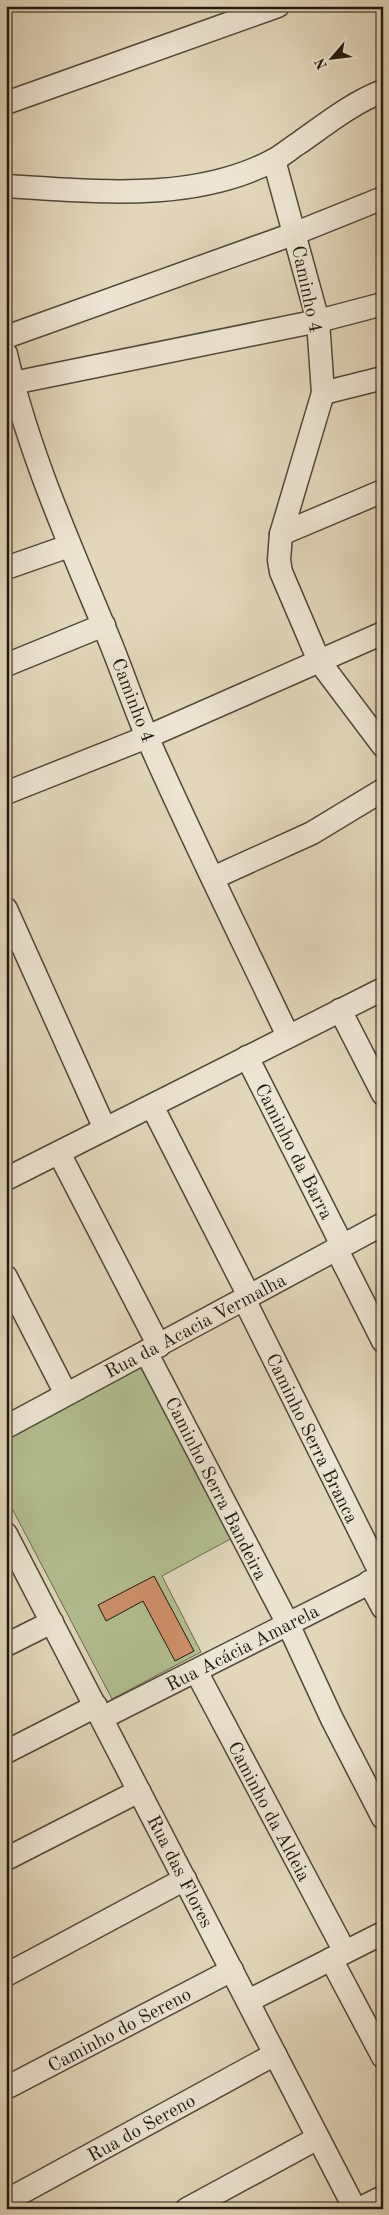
<svg xmlns="http://www.w3.org/2000/svg" width="389" height="2215" viewBox="0 0 389 2215" font-family="'Old Standard TT',serif">
  <rect width="100%" height="100%" fill="#e2d7bb"/>
  <filter id="stains"><feTurbulence type="fractalNoise" baseFrequency=".004" numOctaves="4"/><feColorMatrix values="0 0 0 0 .2 0 0 0 0 .09 0 0 0 0 .02 0 0 0 .5 -.17"/></filter>
  <radialGradient id="worn" r=".72"><stop offset=".6" stop-color="#630" stop-opacity="0"/><stop offset="1" stop-color="#630" stop-opacity=".3"/></radialGradient>
  <polygon fill="#b3be90" stroke="#6a6b4f" points="147,1363 236,1536 162,1576 201,1652 112,1699 6,1497 6,1434"/>
  <polygon fill="#ce9169" stroke="#20180e" points="154,1576 194,1651 175,1661 143,1601 106,1621 98,1605"/>
  <g fill="none" stroke-linecap="round" stroke-linejoin="round">
    <defs>
      <g id="minor">
        <polyline points="6,103 278,6"/>
        <polyline points="274,160 318,321 323,393 281,534 279,560 281,572 319,661 383,746"/>
        <path d="M6,186C94,191 193,203 274,160C283,155 291,148 299,143C326,124 352,103 383,91"/>
        <polyline points="6,337 296,233 383,198"/>
        <path d="M6,354C27,448 67,538 104,627C120,664 132,702 148,739C192,839 241,937 288,1036"/>
        <polyline points="13,383 318,321 383,304"/>
        <polyline points="323,393 383,378"/>
        <polyline points="281,534 383,491"/>
        <polyline points="6,568 69,546"/>
        <polyline points="6,665 104,625"/>
        <polyline points="6,793 147,737 383,633"/>
        <polyline points="213,878 312,833 383,790"/>
        <polyline points="6,909 105,1129"/>
        <polyline points="340,1010 383,1094"/>
        <polyline points="247,1057 342,1245"/>
        <polyline points="152,1106 249,1296"/>
        <polyline points="59,1153 159,1346"/>
        <polyline points="6,1179 383,989"/>
        <polyline points="336,1248 383,1341"/>
        <polyline points="6,1277 66,1394"/>
        <polyline points="244,1299 382,1576"/>
        <polyline points="146,1352 288,1624 332,1719 383,1818"/>
        <polyline points="6,1427 383,1224"/>
        <polyline points="6,1534 355,2209"/>
        <polyline points="369,1582 383,1608"/>
        <polyline points="6,1645 52,1622"/>
        <polyline points="196,1671 345,1952"/>
        <polyline points="102,1718 383,1576"/>
        <polyline points="6,1752 96,1706"/>
        <polyline points="6,1859 139,1791"/>
        <polyline points="331,1959 383,2057"/>
        <polyline points="6,1975 185,1879"/>
        <polyline points="248,2001 383,1933"/>
        <polyline points="6,2088 232,1970"/>
        <polyline points="6,2201 275,2054"/>
        <polyline points="187,2209 318,2138"/>
        <polyline points="359,2209 383,2197"/>
      </g>
    </defs>
    <use href="#minor" stroke="#504839" stroke-width="25"/>
    <use href="#minor" stroke="#ece5d3" stroke-width="22"/>
  </g>
  <g text-anchor="middle" stroke-width="4" stroke-linejoin="round" paint-order="stroke">
    <g font-size="19" fill="#20180e" stroke="#ece5d3">
      <text transform="translate(308 289) rotate(78)" y="7">Caminho 4</text>
      <text transform="translate(134 700) rotate(69)" y="7">Caminho 4</text>
      <text transform="translate(295 1151) rotate(63)" y="7">Caminho da Barra</text>
      <text transform="translate(195 1325) rotate(-28)" y="7">Rua da Acacia Vermalha</text>
      <text transform="translate(313 1438) rotate(64)" y="7">Caminho Serra Branca</text>
      <text transform="translate(217 1488) rotate(63)" y="7">Caminho Serra Bandeira</text>
      <text transform="translate(242 1647) rotate(-27)" y="7">Rua Acácia Amarela</text>
      <text transform="translate(270 1811) rotate(62)" y="7">Caminho da Aldeia</text>
      <text transform="translate(181 1871) rotate(63)" y="7">Rua das Flores</text>
      <text transform="translate(119 2029) rotate(-28)" y="7">Caminho do Sereno</text>
      <text transform="translate(141 2127) rotate(-29)" y="7">Rua do Sereno</text>
    </g>
  </g>
  <rect width="389" height="2215" fill="none" stroke="#e2d7bb" stroke-width="25"/>
  <rect x="8" y="8" width="374" height="2200" fill="none" stroke="#20180e" stroke-width="2.5"/>
  <rect x="12" y="12" width="364" height="2190" fill="none" stroke="#20180e"/>
  <g transform="translate(332 58) rotate(242)" stroke="#ece5d3" stroke-width="4" paint-order="stroke">
  <path d="M0-4L9 19L0 12L-9 19Z" fill="#20180e"/>
  <text y="-8" font-size="14" font-weight="bold" text-anchor="middle" fill="#20180e">N</text>
  </g>
  <rect width="100%" height="100%" filter="url(#stains)"/>
  <rect width="100%" height="100%" fill="url(#worn)"/>
</svg>
